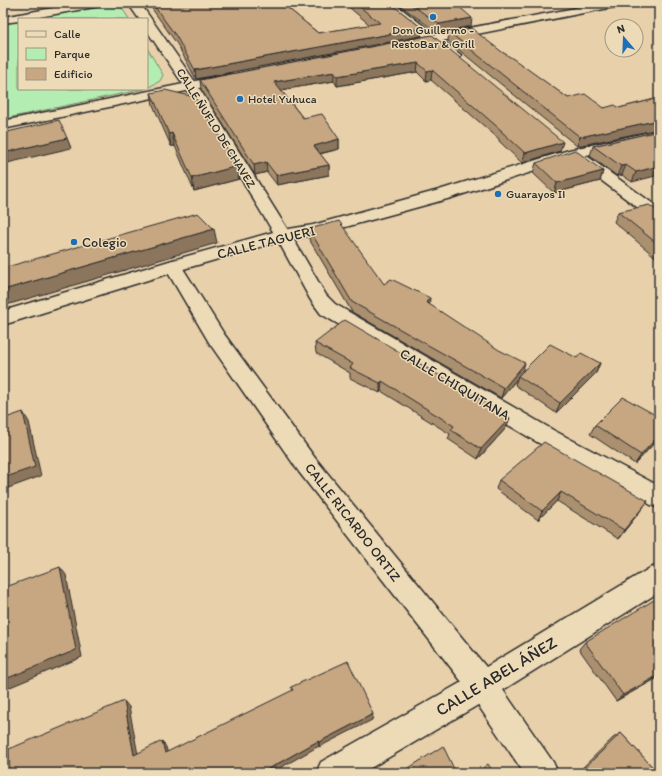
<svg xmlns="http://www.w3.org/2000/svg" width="662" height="776" viewBox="0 0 662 776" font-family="Itim,sans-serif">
  <rect width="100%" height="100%" fill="#e8d0ab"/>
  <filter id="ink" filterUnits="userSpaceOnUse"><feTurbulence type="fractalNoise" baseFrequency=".025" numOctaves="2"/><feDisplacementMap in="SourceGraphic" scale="8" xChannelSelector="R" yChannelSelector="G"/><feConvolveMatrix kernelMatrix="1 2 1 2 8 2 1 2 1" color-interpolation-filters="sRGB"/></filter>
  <g filter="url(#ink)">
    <g fill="#b4edb1" stroke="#708c6e">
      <polygon points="103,5 122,8 129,19 22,19"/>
      <polygon points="19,19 19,89 144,89 3,119 3,22"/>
      <polygon points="147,48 163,75 160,81 147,88"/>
    </g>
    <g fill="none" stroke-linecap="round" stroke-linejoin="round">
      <defs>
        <g id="street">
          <polygon points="602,3 624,3 619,6 411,47 407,45 405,43 407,41 411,39"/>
          <polygon points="229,74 233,75 235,78 233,81 199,88 291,235 326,295 335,304 553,430 659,486 659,508 651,505 537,442 321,314 310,299 275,235 185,86 186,83"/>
          <polygon points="579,153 584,154 659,208 659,221 653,219 574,160 572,157 574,154"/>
          <polygon points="173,260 179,262 224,334 315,458 486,667 650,568 659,565 659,592 503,690 553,762 558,773 524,773 478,705 362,773 316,773 321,762 462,682 299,472 210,344 164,266 167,262"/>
        </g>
        <g id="secondary">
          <polygon points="381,3 394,3 461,55 459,58 451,58"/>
          <polygon points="659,130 659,138 578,157 451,198 320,234 285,240 180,270 3,325 3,311 166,262 277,231 313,225 439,190 569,150"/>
        </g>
        <g id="primary">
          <polygon points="81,3 106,3 100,6 28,19 19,19 19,21 3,23 3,17"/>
          <polygon points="128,3 140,3 198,86 196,89 3,129 3,121 183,84 147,31 147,19 139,19"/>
        </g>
      </defs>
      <use href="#street" stroke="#2b2b2b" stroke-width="3"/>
      <use href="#secondary" stroke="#2b2b2b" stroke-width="3"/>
      <use href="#primary" stroke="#2b2b2b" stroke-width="3"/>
      <use href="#street" fill="#eddbb8" fill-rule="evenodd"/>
      <use href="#secondary" fill="#eddbb8" fill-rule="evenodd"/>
      <use href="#primary" fill="#eddbb8" fill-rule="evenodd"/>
    </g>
    <g fill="#ab9070" stroke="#2b2b2b">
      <polygon points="148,3 290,3 283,4 318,33 370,25 344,3 390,3 422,28 421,36 196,79 177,44"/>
      <polygon points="397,3 455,3 471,26 438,33"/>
      <polygon points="449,32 502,52 568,98 604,108 619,108 659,98 659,129 577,146 448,41"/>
      <polygon points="432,35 560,151 522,163 499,141 499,139 431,80 426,81 417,72 337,86 334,81 281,90 303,118 339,139 339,149 320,154 329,165 329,175 277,185 267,172 255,175 201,89 200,80"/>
      <polygon points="151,93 238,166 239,179 194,191 175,146 171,146 153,105"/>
      <polygon points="659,131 632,182 622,175 617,176 590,156 593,146"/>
      <polygon points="536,163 603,171 600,181 554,193 533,173"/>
      <polygon points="657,210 659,211 659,260 614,222 618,212"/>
      <polygon points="309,229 384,284 429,305 522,371 577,358 600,363 596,373 556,413 515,385 517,379 501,398 352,312 309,239"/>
      <polygon points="315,343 490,405 490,408 506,428 478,459 448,439 450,434 381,391 380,393 350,378 350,373 316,353"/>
      <polygon points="659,417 659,438 635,464 590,434 595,425"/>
      <polygon points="499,480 648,501 618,539 557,501 538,520 496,489"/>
      <polygon points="585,642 659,677 616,701 579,649"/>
      <polygon points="621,733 658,773 577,773 613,738"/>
    </g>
    <g fill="#8b755b" stroke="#2b2b2b">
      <polygon points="472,18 471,26 438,33 439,24"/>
      <polygon points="422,28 421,36 196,79 195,70"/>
      <polygon points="418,63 417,72 337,86 337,76"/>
      <polygon points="432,70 431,80 426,81 427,71"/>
      <polygon points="334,72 334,81 275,91 274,82"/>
      <polygon points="659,120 659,129 577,146 580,137"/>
      <polygon points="172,133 175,146 171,146 169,134"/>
      <polygon points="67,138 71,148 3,164 3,153"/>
      <polygon points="339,139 339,149 314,155 314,146"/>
      <polygon points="563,142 560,151 522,163 525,153"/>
      <polygon points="266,162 267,172 255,175 254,165"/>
      <polygon points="329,165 329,175 277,185 276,175"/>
      <polygon points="626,165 622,175 617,176 621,166"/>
      <polygon points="238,166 239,179 194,191 192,178"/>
      <polygon points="659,166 659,175 632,182 636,172"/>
      <polygon points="603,171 600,181 554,193 557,183"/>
      <polygon points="214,229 217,243 3,306 3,290"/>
      <polygon points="430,298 429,309 426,302"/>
      <polygon points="525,363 522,373 518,376 517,379 501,398 504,388"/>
      <polygon points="600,363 596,373 556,413 560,403"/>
      <polygon points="382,381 381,391 380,393 380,383"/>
      <polygon points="23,412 29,422 41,476 3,490 3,478"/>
      <polygon points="510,418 506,428 478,459 481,449"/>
      <polygon points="659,435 659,438 635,464 641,455"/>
      <polygon points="561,492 557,501 538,520 542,511"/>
      <polygon points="648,501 641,510 618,539 624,530"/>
      <polygon points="60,567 66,575 82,657 3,690 3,680"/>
      <polygon points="659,675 659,677 616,701 623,695"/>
      <polygon points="124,701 129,707 139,760 134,755"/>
      <polygon points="373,714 372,720 319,747 319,742"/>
      <polygon points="162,741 166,747 169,758 165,753"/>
      <polygon points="318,741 319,746 271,773 261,773"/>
    </g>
    <g fill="#c7a782" stroke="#2b2b2b">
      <polygon points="152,3 282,3 318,33 380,23 355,3 390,3 422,28 195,70 176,36"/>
      <polygon points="409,3 455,3 472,18 439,24"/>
      <polygon points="471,28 502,52 515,60 568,98 585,94 604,108 615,105 619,108 659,98 659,120 580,137 449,32"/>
      <polygon points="432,35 563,142 525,153 501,131 502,131 432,70 427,71 418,63 337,76 334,72 274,82 303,118 322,114 339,139 314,146 329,165 276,175 266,162 254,165 200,80"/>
      <polygon points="165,90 195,97 238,166 192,178 172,133 169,134 151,93"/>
      <polygon points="59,120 67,138 3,153 3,133"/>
      <polygon points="659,131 659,166 636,172 626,165 621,166 593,146"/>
      <polygon points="575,150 603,171 557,183 536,163"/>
      <polygon points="649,205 657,210 659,211 659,245 618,212"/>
      <polygon points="198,213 214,229 3,290 3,268"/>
      <polygon points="339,221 384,284 391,279 430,298 426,302 499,350 525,363 504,388 352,302 309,229"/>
      <polygon points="345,320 490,405 488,407 510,418 481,449 451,430 454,426 382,381 380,383 350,368 353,364 315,343"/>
      <polygon points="550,344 577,358 581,353 600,363 560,403 518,376"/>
      <polygon points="623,397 659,417 659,435 641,455 595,425"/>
      <polygon points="23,412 35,467 3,478 3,419"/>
      <polygon points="544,442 648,501 624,530 561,492 542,511 499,480"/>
      <polygon points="60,567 76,650 3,680 3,588"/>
      <polygon points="659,597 659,675 623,695 585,642"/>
      <polygon points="348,661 373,714 319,742 318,741 261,773 10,773 9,749 124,701 134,755 162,741 165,753 293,690 291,687"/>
      <polygon points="621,733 658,773 579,773"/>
      <polygon points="443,746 456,773 401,773"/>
      <polygon points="488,764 494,773 477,773"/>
    </g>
  </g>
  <g fill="#1f6fb2" stroke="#eddbb8" stroke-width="1.5">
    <circle cx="433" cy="17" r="4"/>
    <circle cx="240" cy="99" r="4"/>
    <circle cx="498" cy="194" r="4"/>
    <circle cx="74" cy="242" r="4"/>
  </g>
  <g text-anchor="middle" stroke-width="3" stroke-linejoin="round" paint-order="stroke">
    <g font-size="12" fill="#2b2b2b" stroke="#eddbb8" text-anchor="start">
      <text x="433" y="34" text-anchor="middle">Don Guillermo -<tspan x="433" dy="14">RestoBar &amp; Grill</tspan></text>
      <text x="248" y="103">Hotel Yuhuca</text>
      <text x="506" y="198">Guarayos II</text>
    </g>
    <g font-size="12" fill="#2b2b2b" stroke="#eddbb8">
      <text transform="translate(216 128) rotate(58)" y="4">CALLE ÑUFLO DE CHAVEZ</text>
    </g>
    <g font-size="14" fill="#2b2b2b" stroke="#eddbb8" text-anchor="start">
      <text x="82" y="247">Colegio</text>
    </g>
    <g font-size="14" fill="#2b2b2b" stroke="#eddbb8">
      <text transform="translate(266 242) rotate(-14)" y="5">CALLE TAGUERI</text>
      <text transform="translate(455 384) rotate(31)" y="5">CALLE CHIQUITANA</text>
      <text transform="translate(353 522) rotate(52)" y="5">CALLE RICARDO ORTIZ</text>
    </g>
    <g font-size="17" fill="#2b2b2b" stroke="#eddbb8">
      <text transform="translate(496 676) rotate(-31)" y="6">CALLE ABEL ÁÑEZ</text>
    </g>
  </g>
  <rect width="662" height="776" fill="none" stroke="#eddbb8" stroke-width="16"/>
  <rect x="8" y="8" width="646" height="760" fill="none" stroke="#2b2b2b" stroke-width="1.5" filter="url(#ink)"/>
  <rect x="18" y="18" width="130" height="72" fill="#eddbb8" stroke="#9f9580"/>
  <rect x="26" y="31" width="20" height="6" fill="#eddbb8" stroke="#9f9580"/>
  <text x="54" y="38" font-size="12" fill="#2b2b2b">Calle</text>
  <rect x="26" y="48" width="20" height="12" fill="#b4edb1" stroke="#9f9580"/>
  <text x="54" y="58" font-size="12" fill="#2b2b2b">Parque</text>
  <rect x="26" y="68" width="20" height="12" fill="#c7a782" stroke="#9f9580"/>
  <text x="54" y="78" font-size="12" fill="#2b2b2b">Edificio</text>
  <g transform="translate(624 38) rotate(341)"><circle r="19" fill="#eddbb8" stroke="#9f9580"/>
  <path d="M0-3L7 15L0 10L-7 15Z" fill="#1f6fb2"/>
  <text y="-6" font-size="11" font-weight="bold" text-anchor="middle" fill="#2b2b2b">N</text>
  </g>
</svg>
